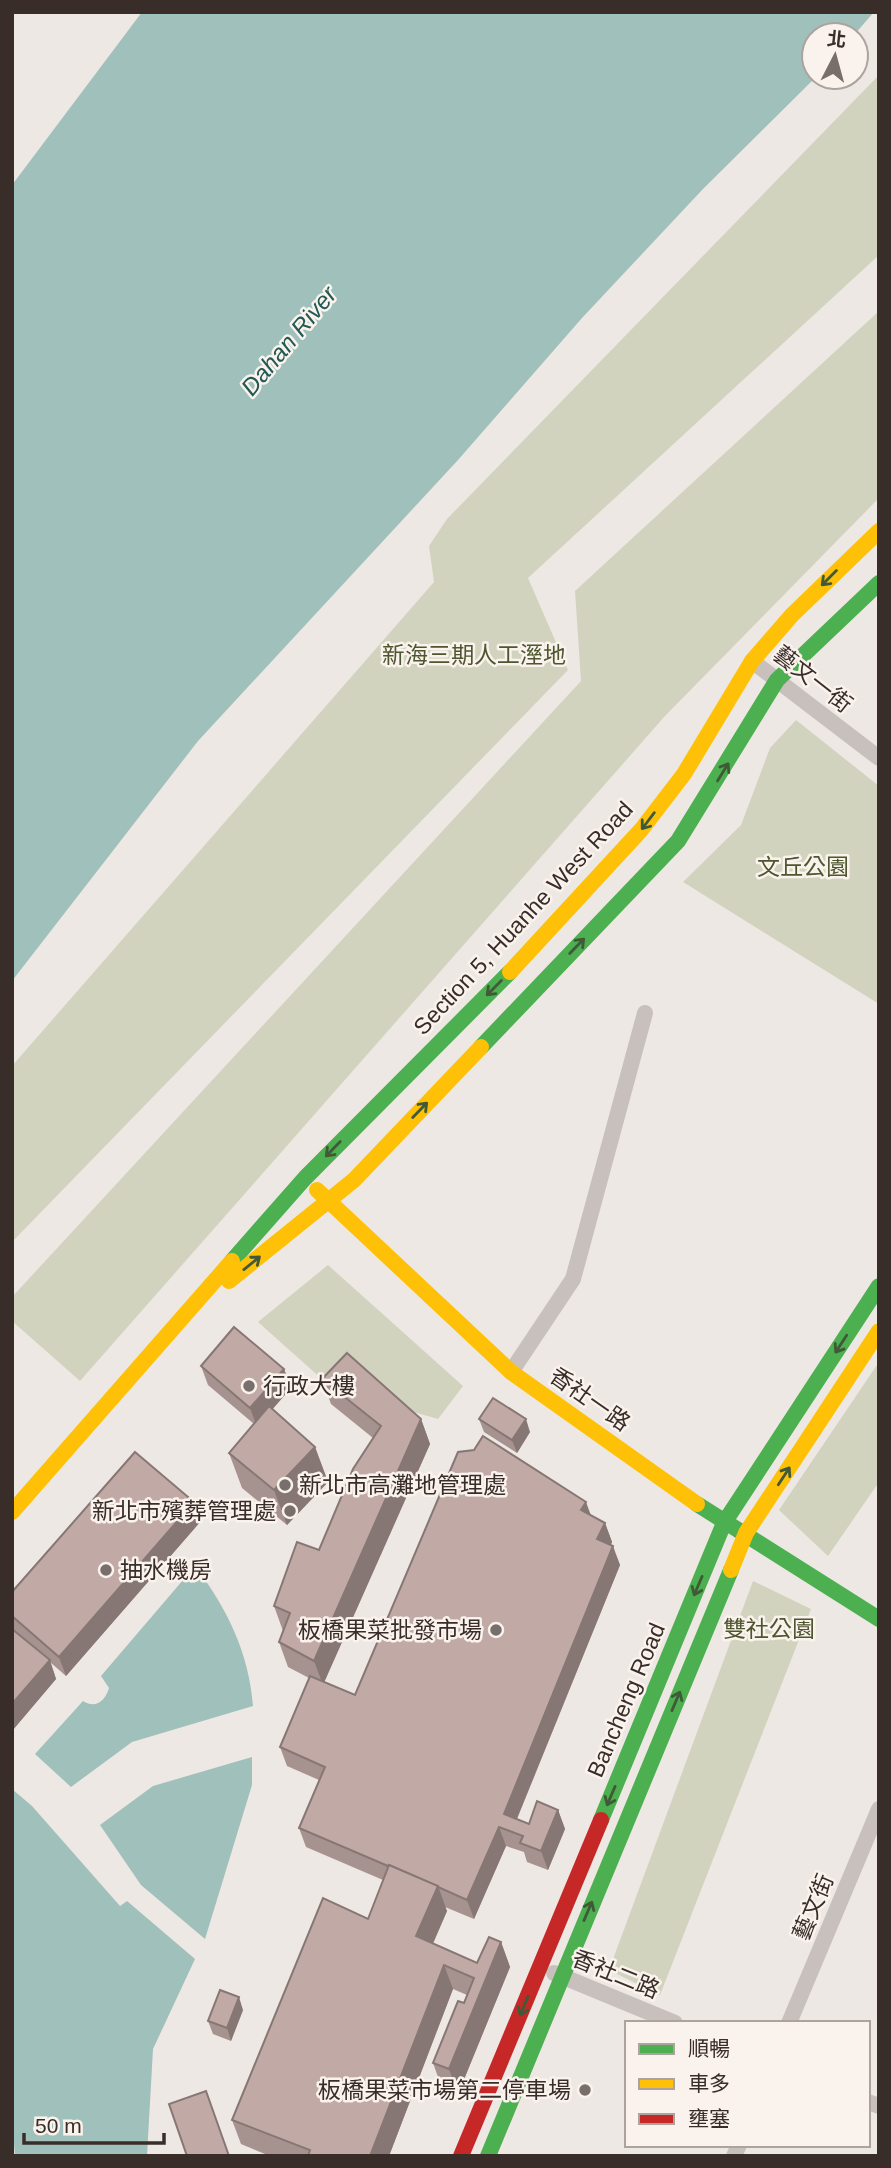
<svg xmlns="http://www.w3.org/2000/svg" width="891" height="2168" viewBox="0 0 891 2168" font-family="Helvetica,'Noto Sans TC',sans-serif">
  <rect width="100%" height="100%" fill="#eee8e4"/>
  <g fill="#d2d3be">
    <polygon points="879,75 879,255 528,578 568,670 12,1242 12,1066 434,582 429,546 447,519"/>
    <polygon points="879,311 879,498 665,716 80,1381 12,1321 12,1297 581,681 575,591"/>
    <polygon points="796,720 879,786 879,1004 683,882 741,825 770,748"/>
    <polygon points="328,1265 463,1386 438,1419 333,1389 258,1322"/>
    <polygon points="879,1362 879,1482 828,1556 779,1510"/>
    <polygon points="753,1581 811,1609 660,1995 609,1970"/>
  </g>
  <g fill="#a0c0bb">
    <polygon points="142,12 874,12 854,35 814,35 816,77 703,189 582,318 458,460 198,741 12,981 12,185"/>
    <path d="M195,1566C227,1608 249,1653 253,1706L132,1742L71,1787L35,1754L83,1701C96,1709 105,1701 109,1688L101,1676Z"/>
    <polygon points="252,1757 252,1785 205,1939 141,1885 100,1825 153,1786"/>
    <polygon points="12,1789 32,1806 120,1906 127,1901 195,1959 153,2049 147,2156 15,2156 12,2119"/>
  </g>
  <g fill="none" stroke-linecap="round" stroke-linejoin="round">
    <g stroke="#c8c0bc" stroke-width="16">
      <polyline points="752,661 879,758"/>
      <polyline points="511,1372 573,1279 645,1013"/>
      <polyline points="554,1973 675,2023"/>
      <polyline points="789,2023 879,1809"/>
      <polyline points="868,2102 879,2106"/>
      <polyline points="734,2156 739,2145"/>
    </g>
    <g stroke="#4caf50" stroke-width="16">
      <polyline points="481,1047 678,841 777,680 879,583"/>
      <polyline points="232,1261 305,1178 510,972"/>
      <polyline points="697,1504 879,1619"/>
      <polyline points="601,1820 724,1523 879,1286"/>
      <polyline points="488,2156 731,1570"/>
    </g>
    <g stroke="#ffc107" stroke-width="16">
      <polyline points="510,972 641,830 684,774 752,661 792,615 879,531"/>
      <polyline points="317,1190 511,1372 697,1504"/>
      <polyline points="229,1281 354,1180 481,1047"/>
      <polyline points="12,1512 232,1261"/>
      <polyline points="731,1570 746,1533 879,1331"/>
    </g>
    <polyline stroke="#c62828" stroke-width="16" points="461,2156 601,1820"/>
  </g>
  <g fill="#a6928f">
    <polygon points="201,1366 284,1369 291,1388 272,1409 315,1447 328,1482 287,1525 242,1488 229,1453 254,1424 208,1385"/>
    <polygon points="322,1379 421,1419 430,1444 324,1682 355,1695 591,1515 605,1523 612,1542 611,1545 620,1565 517,1819 529,1824 558,1810 565,1829 548,1870 527,1862 524,1852 506,1846 474,1919 445,1907 447,1911 433,1944 477,1963 501,1942 510,1967 458,2094 442,2088 433,2063 467,1995 453,1989 389,2156 270,2156 241,2144 232,2120 368,1919 383,1880 306,1847 299,1828 319,1780 287,1766 280,1747 309,1678 288,1667 279,1642 283,1631 274,1606 319,1550 373,1438 331,1404"/>
    <polygon points="479,1419 530,1432 517,1453 484,1432"/>
    <polygon points="194,1502 201,1521 66,1676 50,1662 56,1679 12,1731 12,1592"/>
    <polygon points="243,2010 231,2041 213,2034 208,2021"/>
  </g>
  <g fill="#877774">
    <polygon points="284,1369 291,1388 257,1427 250,1408"/>
    <polygon points="421,1419 430,1444 323,1685 314,1661"/>
    <polygon points="526,1419 530,1432 517,1453 512,1440"/>
    <polygon points="315,1447 328,1482 287,1525 274,1490"/>
    <polygon points="194,1502 201,1521 66,1676 59,1657"/>
    <polygon points="586,1502 593,1521 581,1510"/>
    <polygon points="605,1523 612,1542 604,1558 597,1539"/>
    <polygon points="613,1546 620,1565 511,1833 504,1814"/>
    <polygon points="50,1660 56,1679 12,1731 12,1704"/>
    <polygon points="558,1810 565,1829 548,1870 541,1851"/>
    <polygon points="499,1827 506,1846 474,1919 467,1900"/>
    <polygon points="438,1886 447,1911 425,1961 416,1936"/>
    <polygon points="501,1942 510,1967 458,2094 449,2069"/>
    <polygon points="444,1965 453,1989 389,2156 370,2156"/>
    <polygon points="239,1997 243,2010 231,2041 227,2028"/>
  </g>
  <g fill="#c1aaa6" stroke="#877774" stroke-width="2">
    <polygon points="234,1327 284,1369 250,1408 201,1366"/>
    <polygon points="347,1353 421,1419 314,1661 279,1642 290,1613 274,1606 297,1542 319,1550 353,1469 381,1426 322,1379"/>
    <polygon points="493,1398 526,1419 512,1440 479,1419"/>
    <polygon points="269,1406 315,1447 274,1490 229,1453"/>
    <polygon points="483,1436 586,1502 581,1510 605,1523 597,1539 613,1546 504,1814 529,1824 537,1801 558,1810 541,1851 520,1843 523,1836 499,1827 467,1900 389,1865 388,1866 299,1828 325,1767 280,1747 310,1676 355,1695 458,1452 474,1450"/>
    <polygon points="135,1452 194,1502 59,1657 12,1616 12,1592"/>
    <polygon points="12,1629 50,1660 12,1704"/>
    <polygon points="389,1865 438,1886 416,1936 477,1963 489,1937 501,1942 449,2069 433,2063 458,2001 464,2003 474,1978 444,1965 370,2156 308,2156 310,2150 232,2120 323,1898 368,1919"/>
    <polygon points="220,1990 239,1997 227,2028 208,2021"/>
    <polygon points="206,2091 229,2156 187,2156 169,2104"/>
  </g>
  <defs><path id="oneway-shaft" d="M-6 0H5M1.5-3L5.5 0L1.5 3" fill="none" stroke-width="1.6" stroke-linecap="round" stroke-linejoin="round" transform="scale(1.75)"/></defs>
  <g stroke="#405a37">
    <use href="#oneway-shaft" transform="translate(829 578) rotate(135)"/>
    <use href="#oneway-shaft" transform="translate(723 772) rotate(-58)"/>
    <use href="#oneway-shaft" transform="translate(648 821) rotate(127)"/>
    <use href="#oneway-shaft" transform="translate(577 946) rotate(-46)"/>
    <use href="#oneway-shaft" transform="translate(494 988) rotate(135)"/>
    <use href="#oneway-shaft" transform="translate(420 1110) rotate(-46)"/>
    <use href="#oneway-shaft" transform="translate(333 1149) rotate(134)"/>
    <use href="#oneway-shaft" transform="translate(252 1263) rotate(-39)"/>
    <use href="#oneway-shaft" transform="translate(841 1344) rotate(123)"/>
    <use href="#oneway-shaft" transform="translate(784 1476) rotate(-57)"/>
    <use href="#oneway-shaft" transform="translate(698 1586) rotate(113)"/>
    <use href="#oneway-shaft" transform="translate(676 1701) rotate(-67)"/>
    <use href="#oneway-shaft" transform="translate(611 1796) rotate(113)"/>
    <use href="#oneway-shaft" transform="translate(588 1911) rotate(-67)"/>
    <use href="#oneway-shaft" transform="translate(524 2006) rotate(113)"/>
  </g>
  <g fill="#786e6b" stroke="#faf2ec" stroke-width="2.5">
    <circle cx="249" cy="1386" r="7"/>
    <circle cx="285" cy="1485" r="7"/>
    <circle cx="290" cy="1511" r="7"/>
    <circle cx="106" cy="1570" r="7"/>
    <circle cx="496" cy="1630" r="7"/>
    <circle cx="585" cy="2090" r="7"/>
  </g>
  <g text-anchor="middle" stroke-width="5" stroke-linejoin="round" paint-order="stroke">
    <g font-size="23" fill="#4d562f" stroke="#faf2ec">
      <text x="474" y="663">新海三期人工溼地</text>
      <text x="803" y="875">文丘公園</text>
      <text x="769" y="1637">雙社公園</text>
    </g>
    <g font-size="23" fill="#392d2a" stroke="#faf2ec">
      <text transform="translate(813 679) rotate(38)" y="8">藝文一街</text>
      <text transform="translate(523 918) rotate(-47)" y="8">Section 5, Huanhe West Road</text>
      <text transform="translate(590 1399) rotate(35)" y="8">香社一路</text>
      <text transform="translate(626 1700) rotate(-67)" y="8">Bancheng Road</text>
      <text transform="translate(813 1907) rotate(-67)" y="8">藝文街</text>
      <text transform="translate(616 1974) rotate(22)" y="8">香社二路</text>
    </g>
    <g font-size="23" fill="#392d2a" stroke="#faf2ec" text-anchor="start">
      <text x="263" y="1394">行政大樓</text>
      <text x="299" y="1493">新北市高灘地管理處</text>
      <text x="276" y="1519" text-anchor="end">新北市殯葬管理處</text>
      <text x="120" y="1578">抽水機房</text>
      <text x="482" y="1638" text-anchor="end">板橋果菜批發市場</text>
      <text x="571" y="2098" text-anchor="end">板橋果菜市場第二停車場</text>
    </g>
    <g font-size="24" font-style="italic" fill="#215955" stroke="#faf2ec">
      <text transform="translate(289 341) rotate(-50)" y="8">Dahan River</text>
    </g>
  </g>
  <rect width="891" height="2168" fill="none" stroke="#392d2a" stroke-width="28"/>
  <rect x="625" y="2021" width="245" height="126" fill="#faf2ec" stroke="#ada39e" stroke-width="2"/>
  <rect x="639" y="2044" width="35" height="10" fill="#4caf50" stroke="#ada39e" stroke-width="2"/>
  <text x="688" y="2056" font-size="21" fill="#392d2a">順暢</text>
  <rect x="639" y="2079" width="35" height="10" fill="#ffc107" stroke="#ada39e" stroke-width="2"/>
  <text x="688" y="2091" font-size="21" fill="#392d2a">車多</text>
  <rect x="639" y="2114" width="35" height="10" fill="#c62828" stroke="#ada39e" stroke-width="2"/>
  <text x="688" y="2126" font-size="21" fill="#392d2a">壅塞</text>
  <g transform="translate(835 56) rotate(6)"><circle r="33" fill="#faf2ec" stroke="#ada39e" stroke-width="2"/>
  <path d="M0-5L12 26L0 18L-12 26Z" fill="#786e6b"/>
  <text y="-10" font-size="19" font-weight="bold" text-anchor="middle" fill="#392d2a">北</text>
  </g>
  <path d="M24 2133v10h140v-10" fill="none" stroke="#392d2a" stroke-width="3.5"/>
  <text x="35" y="2133" font-size="21" fill="#392d2a" stroke="#faf2ec" stroke-width="5" paint-order="stroke">50 m</text>
</svg>
